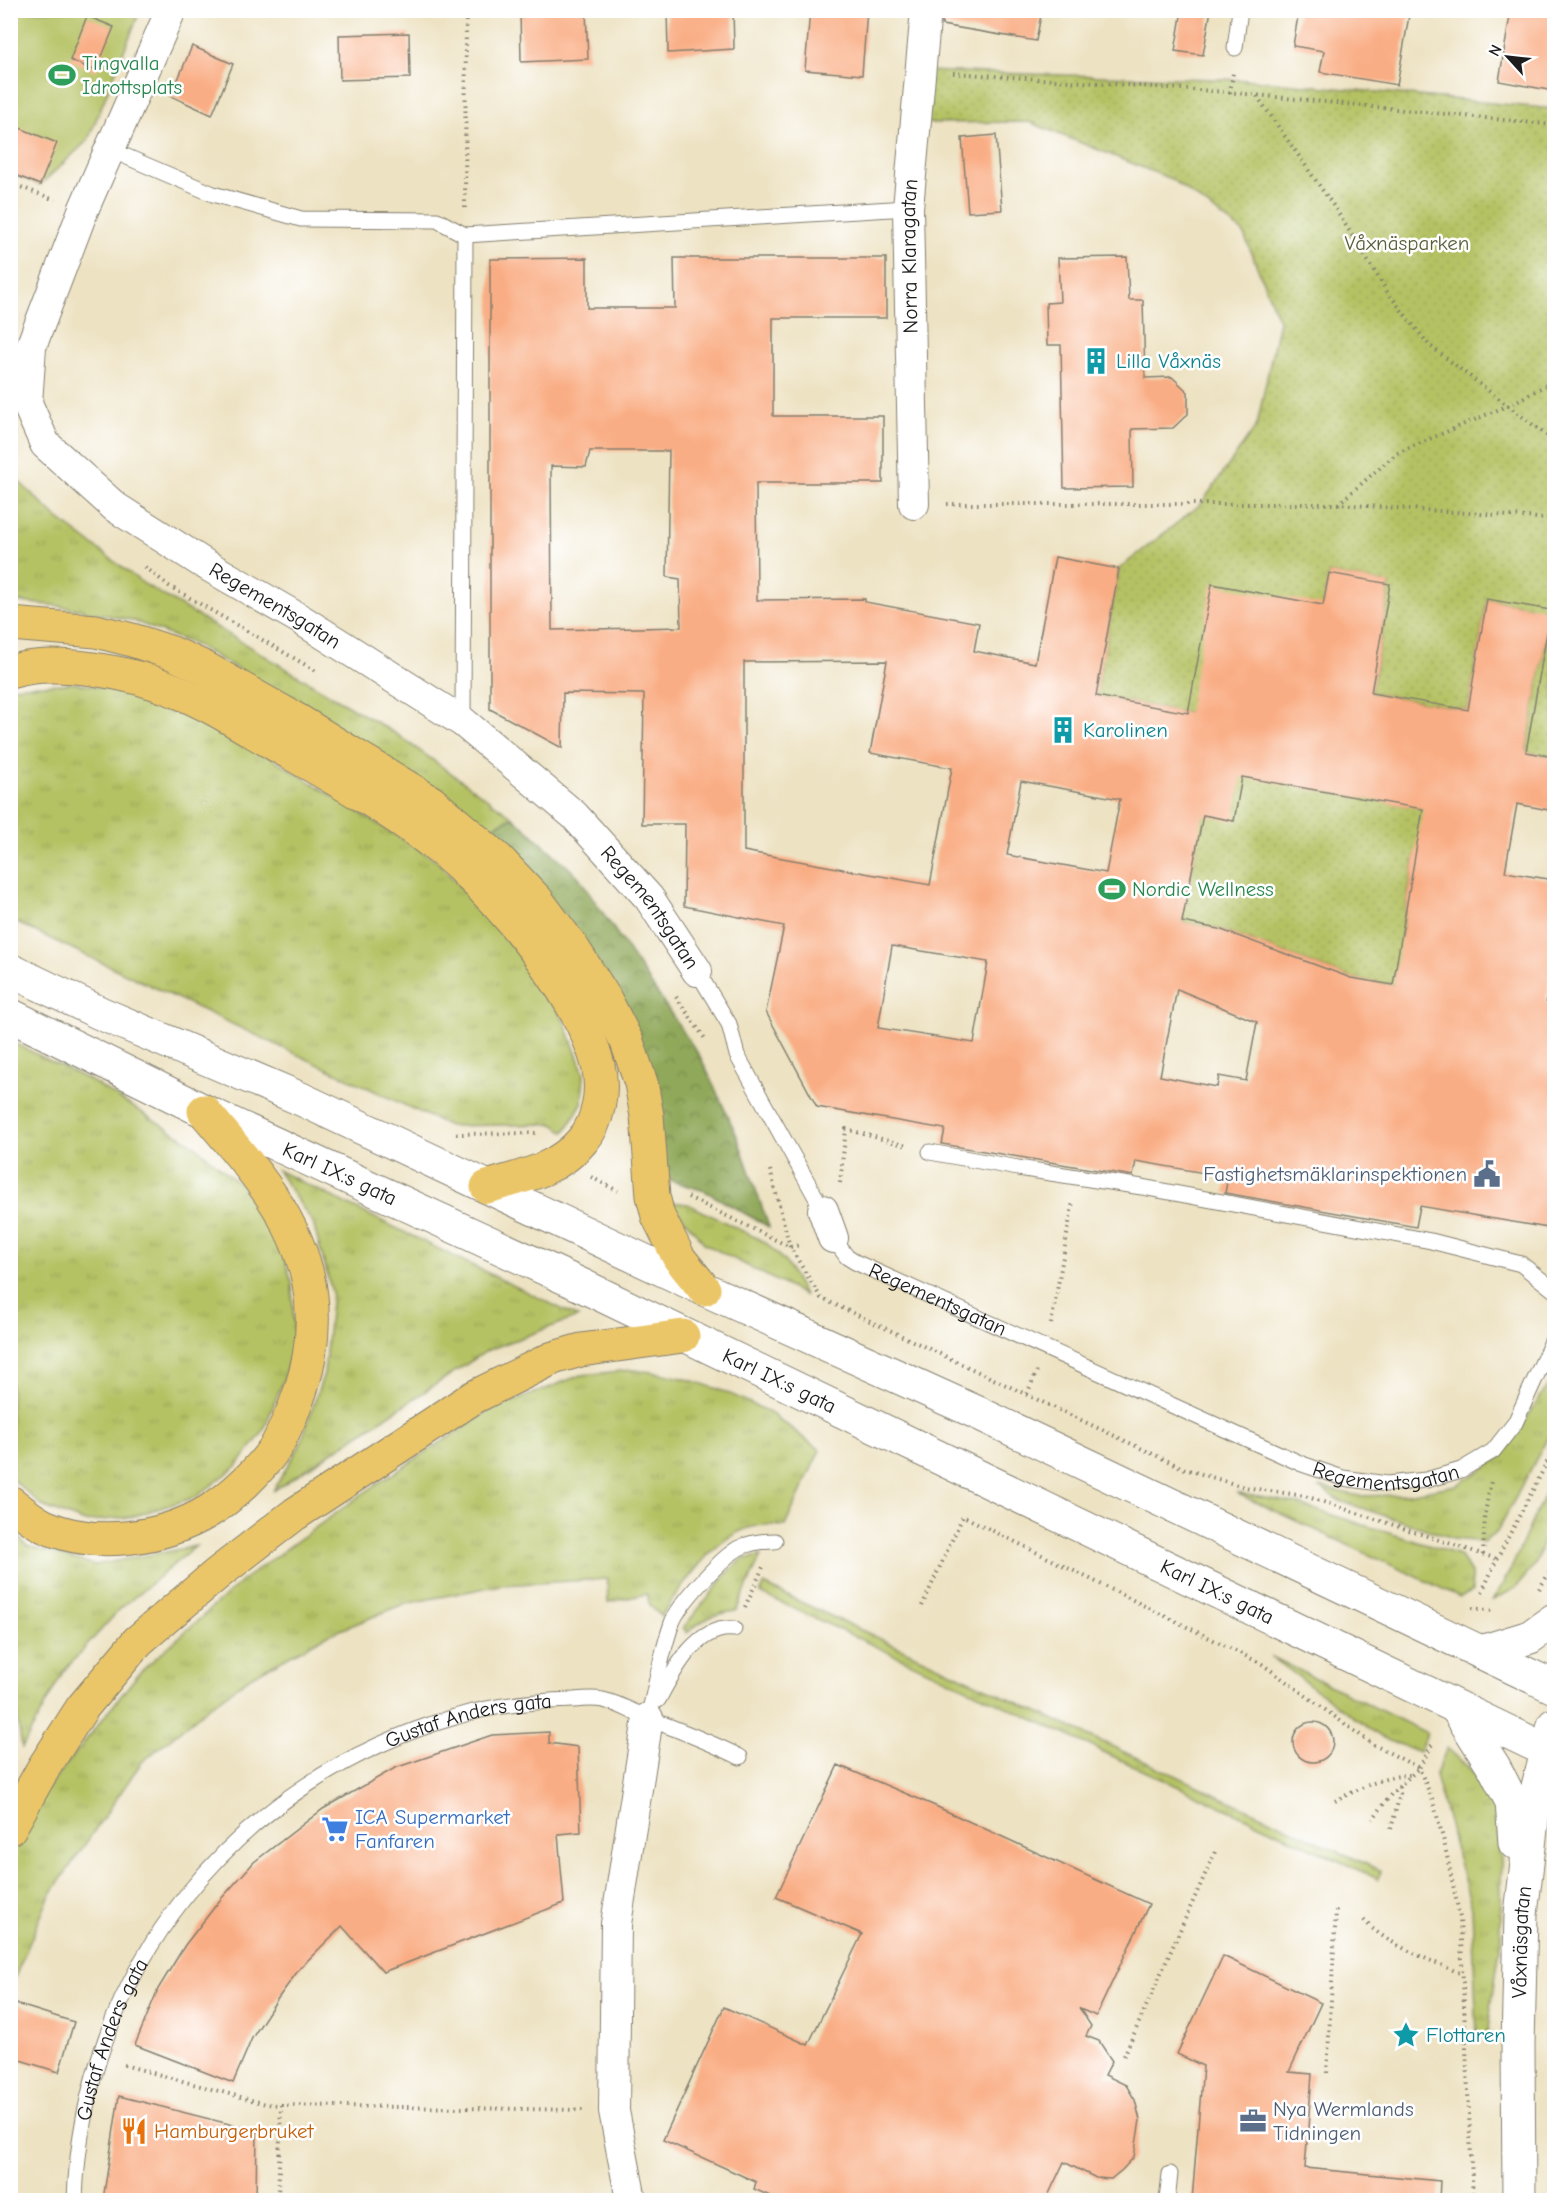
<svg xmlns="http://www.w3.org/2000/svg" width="1565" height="2211" viewBox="0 0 1565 2211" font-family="'Comic Neue',sans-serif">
  <defs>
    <pattern id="grass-tufts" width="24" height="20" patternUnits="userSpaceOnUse" patternTransform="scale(1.5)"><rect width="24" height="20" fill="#b5c264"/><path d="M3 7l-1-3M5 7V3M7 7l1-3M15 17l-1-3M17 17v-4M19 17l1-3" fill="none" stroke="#9ba656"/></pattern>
    <pattern id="forest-crowns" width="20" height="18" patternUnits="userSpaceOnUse" patternTransform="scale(1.5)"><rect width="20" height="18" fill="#90a85a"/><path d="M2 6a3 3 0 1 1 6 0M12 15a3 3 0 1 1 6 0" fill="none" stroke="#75884a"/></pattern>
    <pattern id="park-dots" width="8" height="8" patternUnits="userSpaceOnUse" patternTransform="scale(1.5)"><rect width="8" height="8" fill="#b5c264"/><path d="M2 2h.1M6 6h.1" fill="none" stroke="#9ba656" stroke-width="1.8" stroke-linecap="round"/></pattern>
  </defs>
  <rect width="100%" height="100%" fill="#fff"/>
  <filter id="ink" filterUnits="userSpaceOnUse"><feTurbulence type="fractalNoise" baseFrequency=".0167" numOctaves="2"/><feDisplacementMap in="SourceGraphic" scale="12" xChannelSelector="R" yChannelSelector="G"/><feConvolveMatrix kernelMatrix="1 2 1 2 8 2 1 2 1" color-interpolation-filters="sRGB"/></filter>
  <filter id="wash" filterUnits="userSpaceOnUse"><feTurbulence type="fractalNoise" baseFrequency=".008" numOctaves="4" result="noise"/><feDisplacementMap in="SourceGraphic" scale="24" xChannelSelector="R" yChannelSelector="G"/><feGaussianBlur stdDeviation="1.35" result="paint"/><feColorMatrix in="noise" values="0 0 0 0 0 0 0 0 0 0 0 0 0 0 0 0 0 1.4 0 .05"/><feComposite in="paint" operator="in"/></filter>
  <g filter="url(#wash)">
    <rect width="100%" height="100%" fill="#ede2c2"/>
    <g fill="url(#grass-tufts)" stroke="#686f40" stroke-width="1.5">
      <polygon points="10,473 56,517 144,584 396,734 513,817 488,829 307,709 196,645 131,620 59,606 11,601"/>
      <polygon points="75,683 136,694 190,713 267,755 436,860 538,974 565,1023 584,1074 582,1103 565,1132 553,1124 449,1126 11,920 11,687"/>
      <polygon points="10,1041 91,1081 193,1144 243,1187 274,1226 292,1283 294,1341 283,1381 263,1432 237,1466 196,1497 131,1517 85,1522 42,1506 11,1478"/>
      <polygon points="277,1170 578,1317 488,1350 273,1491 301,1443 324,1373 332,1292 313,1223"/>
      <polygon points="670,1202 688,1204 765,1242 786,1263 804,1295 705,1244"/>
      <path d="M632,1370C677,1373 724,1389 764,1410C782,1419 802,1438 820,1450L785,1526C778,1526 769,1524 762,1525C716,1530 686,1582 661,1616L650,1606L647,1594L608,1602L607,1579L501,1585L404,1604L326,1636L252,1676L211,1705L141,1763L50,1895L11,1986V1852L44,1793L139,1673L243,1580L365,1492L487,1412L581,1375Z"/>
      <polygon points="1554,1375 1554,1426 1497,1532 1483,1542 1456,1539 1340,1501 1319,1487 1359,1496 1402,1495 1457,1485 1503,1456"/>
      <polygon points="1554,1472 1554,1506 1536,1563 1516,1588 1493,1600 1511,1569"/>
      <polygon points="1236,1493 1294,1503 1459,1555 1471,1573 1472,1592 1460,1597"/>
      <polygon points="11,1528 27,1546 95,1565 196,1546 120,1609 63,1672 22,1748 11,1677"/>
      <path d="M761,1556L736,1611C713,1614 704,1618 687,1633L683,1628L731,1569L743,1559Z"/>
      <polygon points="764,1585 1381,1871 1378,1879 760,1593"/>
      <polygon points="1270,1656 1427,1733 1419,1752 1381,1737"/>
      <polygon points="1447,1748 1468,1767 1498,1813 1501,1863 1501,1941 1487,2036 1477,2036 1472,1908 1435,1776"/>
    </g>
    <polygon fill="url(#forest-crowns)" stroke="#56623b" stroke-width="1.5" points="513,817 578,876 701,1058 737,1136 769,1227 705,1191 668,1180 648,1060 488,829"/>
    <polygon fill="url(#park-dots)" stroke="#686f40" stroke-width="1.5" points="919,71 1252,80 1554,109 1554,757 1526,752 1551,610 1487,599 1468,710 1371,693 1390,584 1329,573 1291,785 1448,813 1415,855 1401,937 1417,989 1351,978 1219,929 1170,920 1186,903 1198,838 1188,713 1096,696 1119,569 1201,504 1257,425 1279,321 1243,232 1171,179 1029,122 924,123"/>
    <polygon fill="#b5c264" stroke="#686f40" stroke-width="1.5" points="10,11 140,11 88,140 40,185 11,173"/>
    <g id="blocks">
      <g fill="#f9ad84" fill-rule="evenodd">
        <polygon points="520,10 586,10 588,59 521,62"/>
        <polygon points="667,10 733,10 734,49 668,53"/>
        <polygon points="810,10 867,10 862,75 805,70"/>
        <polygon points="943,10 1042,10 1036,41 942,25"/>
        <polygon points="1182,10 1211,10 1203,55 1175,51"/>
        <polygon points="1299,10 1410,10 1397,85 1320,72 1324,51 1293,46"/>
        <polygon points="1511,10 1554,10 1554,91 1499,81"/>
        <polygon points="87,16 114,27 96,71 70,60"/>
        <polygon points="409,33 410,78 340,80 339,35"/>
        <polygon points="192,46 233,64 212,115 171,96"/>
        <polygon points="10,124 57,143 40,185 10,173"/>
        <polygon points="996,135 1002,210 968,212 962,138"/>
        <polygon points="1127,257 1129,300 1143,300 1145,378 1172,377 1188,392 1188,414 1173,428 1132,429 1133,487 1064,488 1061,345 1047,345 1046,303 1060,302 1058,258"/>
        <path d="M587,258V308H675L674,258H886V318H773V416H883V483H756L757,600L865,599V602L979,623L974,651L1035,663L1055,557L1119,569L1096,696L1188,713L1212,584L1323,605L1329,573L1390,584L1371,693L1468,710L1487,599L1551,610L1526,752L1554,757V811L1517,804L1505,872L1554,880V954L1546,1002L1554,1004V1229L1420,1206L1416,1227L1225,1193L1228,1177L1136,1161L1133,1176L942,1144L945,1129L817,1107L766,1012L784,926L684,906L685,824H642L644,694L563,693L562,748L490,709V259ZM590,451H669L667,577L680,579L681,627L552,630L551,466L586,467ZM887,661L870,753L952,768L930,885L744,851V662ZM1242,777L1423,809L1393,985L1351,978L1219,929L1182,922L1203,815L1234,821ZM1021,781L1120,799L1106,873L1007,855ZM892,946L988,962L974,1043L878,1028ZM1177,989L1257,1022L1246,1081L1219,1076L1217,1087L1160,1076Z"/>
        <circle cx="1313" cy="1742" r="20"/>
        <polygon points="549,1732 549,1743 578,1747 581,1832 558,1834 564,1903 383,1972 342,1926 300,1968 276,2001 252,2038 233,2083 135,2045 158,1989 185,1945 220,1900 254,1862 323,1809 395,1768 492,1735"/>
        <polygon points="838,1765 933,1805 1149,1904 1096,2016 1080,2009 1091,2026 1086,2036 1099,2041 1112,2061 1105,2075 1126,2085 1135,2100 1140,2120 1134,2157 1122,2170 1111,2179 1096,2178 1064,2162 1046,2200 779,2200 754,2189 756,2182 663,2140 724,2007 808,2045 862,1934 776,1897"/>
        <polygon points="1223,1956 1321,2003 1289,2072 1312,2074 1305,2168 1440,2181 1439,2200 1192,2200 1203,2066 1177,2054"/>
        <polygon points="10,2002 74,2022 59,2072 10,2057"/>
        <polygon points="119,2096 257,2131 256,2200 103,2200"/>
      </g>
    </g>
  </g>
  <g filter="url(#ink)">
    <use href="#blocks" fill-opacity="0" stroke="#847f6f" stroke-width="1.5"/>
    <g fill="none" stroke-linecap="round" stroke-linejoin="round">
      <defs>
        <g id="service">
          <polyline points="1235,48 1240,10"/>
          <polyline points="111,150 213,194 301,219 437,220 465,235 908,208"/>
          <polyline points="463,722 465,235"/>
          <polyline points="697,971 729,1024 737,1055 823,1210"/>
          <polyline points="930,1152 1018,1168 1142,1187 1431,1241 1521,1264 1554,1290"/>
          <path id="s1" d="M833,1238L847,1257L855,1262L1302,1464L1343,1478L1387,1484L1426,1480L1461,1470L1493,1451L1515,1423L1554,1337"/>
          <path d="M658,1700C673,1672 697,1624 734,1629"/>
          <path d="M648,1718C656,1687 661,1653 672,1623C678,1605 722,1557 739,1548C751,1542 763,1541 775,1541"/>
          <path id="s2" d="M75,2200C82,1971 236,1780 455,1717C493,1705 534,1701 574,1700C583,1699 594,1698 603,1700C618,1703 633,1712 647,1718C679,1730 710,1742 740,1757"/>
          <polyline points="1167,2200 1170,2174"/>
        </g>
        <g id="minor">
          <path id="s3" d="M171,10L84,208L31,347L27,403L45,444L115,507L203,563L300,619L463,722L574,815L649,898L697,971"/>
          <path id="s4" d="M914,504L908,208L926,10"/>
          <polyline points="823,1210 833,1238"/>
          <polyline points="631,2200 614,2111 616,1924 648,1718"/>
        </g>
        <g id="tertiary">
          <polyline points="10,970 100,1013 301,1099 704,1289 978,1413 1554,1687"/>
          <path id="s5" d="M10,1015L204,1111L581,1285L1554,1754"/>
          <polyline points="1481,1652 1530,1637 1554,1620"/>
          <polyline points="1456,1707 1494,1767 1512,1802 1515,1843"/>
          <path id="s6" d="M1519,2200L1518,2046L1521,1914L1534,1803L1554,1725"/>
        </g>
        <g id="motorway">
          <polyline points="10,624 96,631 132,640 172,653 205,668 297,720 431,802 499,860 536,899 572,947 604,997 627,1042 641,1083 647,1116 653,1196 658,1216 679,1258 704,1289"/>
          <path d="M10,672C54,657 134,673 176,691C211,705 243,726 276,745C339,781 406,817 460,866C509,911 582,1001 598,1065C604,1090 599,1122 582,1141C558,1170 521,1177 487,1187"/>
          <path d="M10,1502C20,1510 32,1520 44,1526C94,1549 163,1539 209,1511C232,1497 260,1470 275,1448C280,1441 283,1432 287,1424C308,1381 318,1331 309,1283C296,1215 247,1162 204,1111"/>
          <polyline points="10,1828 44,1767 82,1708 138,1641 217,1574 295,1514 474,1397 553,1358 581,1350 683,1336"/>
        </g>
      </defs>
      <use href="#service" stroke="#847f6f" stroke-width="17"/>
      <use href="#minor" stroke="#847f6f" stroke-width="32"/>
      <use href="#tertiary" stroke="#847f6f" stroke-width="35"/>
      <use href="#motorway" stroke="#847f6f" stroke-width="35"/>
      <g stroke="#847f6f" stroke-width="4" stroke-dasharray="1.5 4.5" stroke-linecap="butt">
        <polyline points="953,73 1226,92 1554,125"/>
        <polyline points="1230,93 1233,73"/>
        <polyline points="1257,96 1335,208 1388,293 1429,345 1554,441"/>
        <polyline points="10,183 55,200"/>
        <polyline points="465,208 466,10"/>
        <polyline points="947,504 1338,504 1554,519"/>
        <polyline points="1338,504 1397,453 1509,405 1554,381"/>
        <polyline points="145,567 169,586 318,672"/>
        <polyline points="676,997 706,1040"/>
        <polyline points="456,1134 536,1133"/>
        <polyline points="770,1170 790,1247 821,1298 1185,1469 1244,1487 1305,1496 1497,1559"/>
        <polyline points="591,1177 618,1191"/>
        <polyline points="840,1183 846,1129 907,1146"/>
        <polyline points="688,1197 790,1247 801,1245"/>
        <polyline points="1051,1324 1073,1201"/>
        <polyline points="1027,1394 1037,1371"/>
        <polyline points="1483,1555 1485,1513 1491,1481"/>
        <polyline points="1539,1589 1554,1565"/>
        <polyline points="1482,1592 1497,1559 1554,1449"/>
        <polyline points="922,1606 963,1516 1262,1664 1374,1745 1419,1768 1392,1793 1373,1819"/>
        <polyline points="745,1607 763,1567"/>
        <polyline points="1472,1608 1494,1611"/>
        <polyline points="1432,1745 1419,1768 1433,1801 1444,1842 1460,1918 1473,2200"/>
        <path d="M1335,1801C1356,1790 1386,1775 1410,1775"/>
        <polyline points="1391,1829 1400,1794 1399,1787"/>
        <path d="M1364,1920C1384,1944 1433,1961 1462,1974"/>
        <polyline points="1124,2056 1215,1852"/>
        <polyline points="124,2065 266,2104 281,2105 278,2200"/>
        <polyline points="1327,2073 1336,1910"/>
        <polyline points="281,2105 583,2110"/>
      </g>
      <use href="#service" stroke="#fff" stroke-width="15"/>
      <use href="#minor" stroke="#fff" stroke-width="30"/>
      <use href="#tertiary" stroke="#fff" stroke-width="33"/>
      <use href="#motorway" stroke="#ebc669" stroke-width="33"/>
    </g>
  </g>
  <defs>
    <symbol id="stadium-bare" viewBox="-9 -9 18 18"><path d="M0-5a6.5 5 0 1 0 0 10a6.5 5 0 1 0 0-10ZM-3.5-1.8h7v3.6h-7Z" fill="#2e9e5b" stroke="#fff" stroke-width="2.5" paint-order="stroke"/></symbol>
    <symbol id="building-bare" viewBox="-9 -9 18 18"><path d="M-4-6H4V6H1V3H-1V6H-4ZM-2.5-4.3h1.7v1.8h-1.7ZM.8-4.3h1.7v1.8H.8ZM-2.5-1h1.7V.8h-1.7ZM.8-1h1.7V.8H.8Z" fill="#0f9aa8" stroke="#fff" stroke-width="2.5" paint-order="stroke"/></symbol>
    <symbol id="civic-bare" viewBox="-9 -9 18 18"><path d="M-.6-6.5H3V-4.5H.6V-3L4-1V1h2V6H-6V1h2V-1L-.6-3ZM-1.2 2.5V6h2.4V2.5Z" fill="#5c6f8a" stroke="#fff" stroke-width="2.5" paint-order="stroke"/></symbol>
    <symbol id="supermarket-bare" viewBox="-9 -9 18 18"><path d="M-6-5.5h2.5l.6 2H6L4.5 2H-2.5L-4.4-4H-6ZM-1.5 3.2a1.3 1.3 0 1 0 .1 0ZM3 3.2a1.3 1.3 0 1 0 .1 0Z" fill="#3f7fe0" stroke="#fff" stroke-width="2.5" paint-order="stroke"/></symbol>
    <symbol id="sight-bare" viewBox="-9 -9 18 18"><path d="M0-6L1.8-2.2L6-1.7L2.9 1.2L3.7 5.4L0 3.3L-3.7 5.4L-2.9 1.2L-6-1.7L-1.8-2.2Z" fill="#0f9aa8" stroke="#fff" stroke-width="2.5" paint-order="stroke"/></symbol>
    <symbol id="office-bare" viewBox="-9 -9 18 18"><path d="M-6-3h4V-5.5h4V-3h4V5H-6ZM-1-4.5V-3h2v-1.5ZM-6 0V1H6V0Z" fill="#5c6f8a" stroke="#fff" stroke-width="2.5" paint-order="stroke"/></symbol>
    <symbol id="restaurant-bare" viewBox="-9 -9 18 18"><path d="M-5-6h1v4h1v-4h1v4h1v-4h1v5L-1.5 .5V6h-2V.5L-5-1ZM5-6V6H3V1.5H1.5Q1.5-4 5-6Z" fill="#e8710a" stroke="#fff" stroke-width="2.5" paint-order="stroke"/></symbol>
  </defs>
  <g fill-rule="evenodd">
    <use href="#stadium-bare" x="43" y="56" width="38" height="38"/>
    <use href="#building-bare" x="1077" y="342" width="38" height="38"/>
    <use href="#building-bare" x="1044" y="711" width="38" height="38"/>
    <use href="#stadium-bare" x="1093" y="870" width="38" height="38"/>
    <use href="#civic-bare" x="1468" y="1155" width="38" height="38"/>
    <use href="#supermarket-bare" x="316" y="1810" width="38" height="38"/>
    <use href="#sight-bare" x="1387" y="2016" width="38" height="38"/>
    <use href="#office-bare" x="1234" y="2102" width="38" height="38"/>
    <use href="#restaurant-bare" x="115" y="2112" width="38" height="38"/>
  </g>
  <g text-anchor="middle" stroke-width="5" stroke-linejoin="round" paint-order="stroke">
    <g font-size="21" fill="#27864d" stroke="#fff" text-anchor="start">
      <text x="82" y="70">Tingvalla<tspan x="82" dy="24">Idrottsplats</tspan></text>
      <text x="1132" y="896">Nordic Wellness</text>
    </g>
    <g font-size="21" fill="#595e39" stroke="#fff">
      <text x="1407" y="250">Våxnäsparken</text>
    </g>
    <g font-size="21" fill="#1c1c1c" stroke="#fff">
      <text dy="7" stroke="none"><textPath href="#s4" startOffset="248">Norra Klaragatan</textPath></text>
      <text dy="7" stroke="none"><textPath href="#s3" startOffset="748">Regementsgatan</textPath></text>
      <text dy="7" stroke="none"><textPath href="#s3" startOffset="1234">Regementsgatan</textPath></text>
      <text dy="7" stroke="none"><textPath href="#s5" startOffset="366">Karl IX:s gata</textPath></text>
      <text dy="7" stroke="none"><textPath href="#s1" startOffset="124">Regementsgatan</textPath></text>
      <text dy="7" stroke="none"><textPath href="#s5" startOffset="852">Karl IX:s gata</textPath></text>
      <text dy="7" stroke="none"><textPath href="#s1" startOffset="610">Regementsgatan</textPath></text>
      <text dy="7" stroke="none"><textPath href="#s5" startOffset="1338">Karl IX:s gata</textPath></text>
      <text dy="7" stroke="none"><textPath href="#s2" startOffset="670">Gustaf Anders gata</textPath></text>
      <text dy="7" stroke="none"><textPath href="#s6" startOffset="258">Våxnäsgatan</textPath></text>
      <text dy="7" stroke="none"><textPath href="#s2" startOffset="166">Gustaf Anders gata</textPath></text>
    </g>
    <g font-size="21" fill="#0d838f" stroke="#fff" text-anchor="start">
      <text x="1116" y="368">Lilla Våxnäs</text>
      <text x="1083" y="737">Karolinen</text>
      <text x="1426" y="2042">Flottaren</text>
    </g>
    <g font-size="21" fill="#4e5e75" stroke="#fff" text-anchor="end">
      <text x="1467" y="1181">Fastighetsmäklarinspektionen</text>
      <text x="1273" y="2116" text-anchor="start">Nya Wermlands<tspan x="1273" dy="24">Tidningen</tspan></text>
    </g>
    <g font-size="21" fill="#366cbe" stroke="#fff" text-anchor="start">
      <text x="355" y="1824">ICA Supermarket<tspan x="355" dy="24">Fanfaren</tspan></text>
    </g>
    <g font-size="21" fill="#c56008" stroke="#fff" text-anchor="start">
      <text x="154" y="2138">Hamburgerbruket</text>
    </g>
  </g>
  <rect width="1565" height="2211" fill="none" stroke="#fff" stroke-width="36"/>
  <g transform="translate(1508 57) rotate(297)" stroke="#ffffff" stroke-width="4.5" paint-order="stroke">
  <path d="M0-4.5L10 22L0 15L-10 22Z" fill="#1c1c1c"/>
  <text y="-9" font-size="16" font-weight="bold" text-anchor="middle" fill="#1c1c1c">N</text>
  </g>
</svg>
